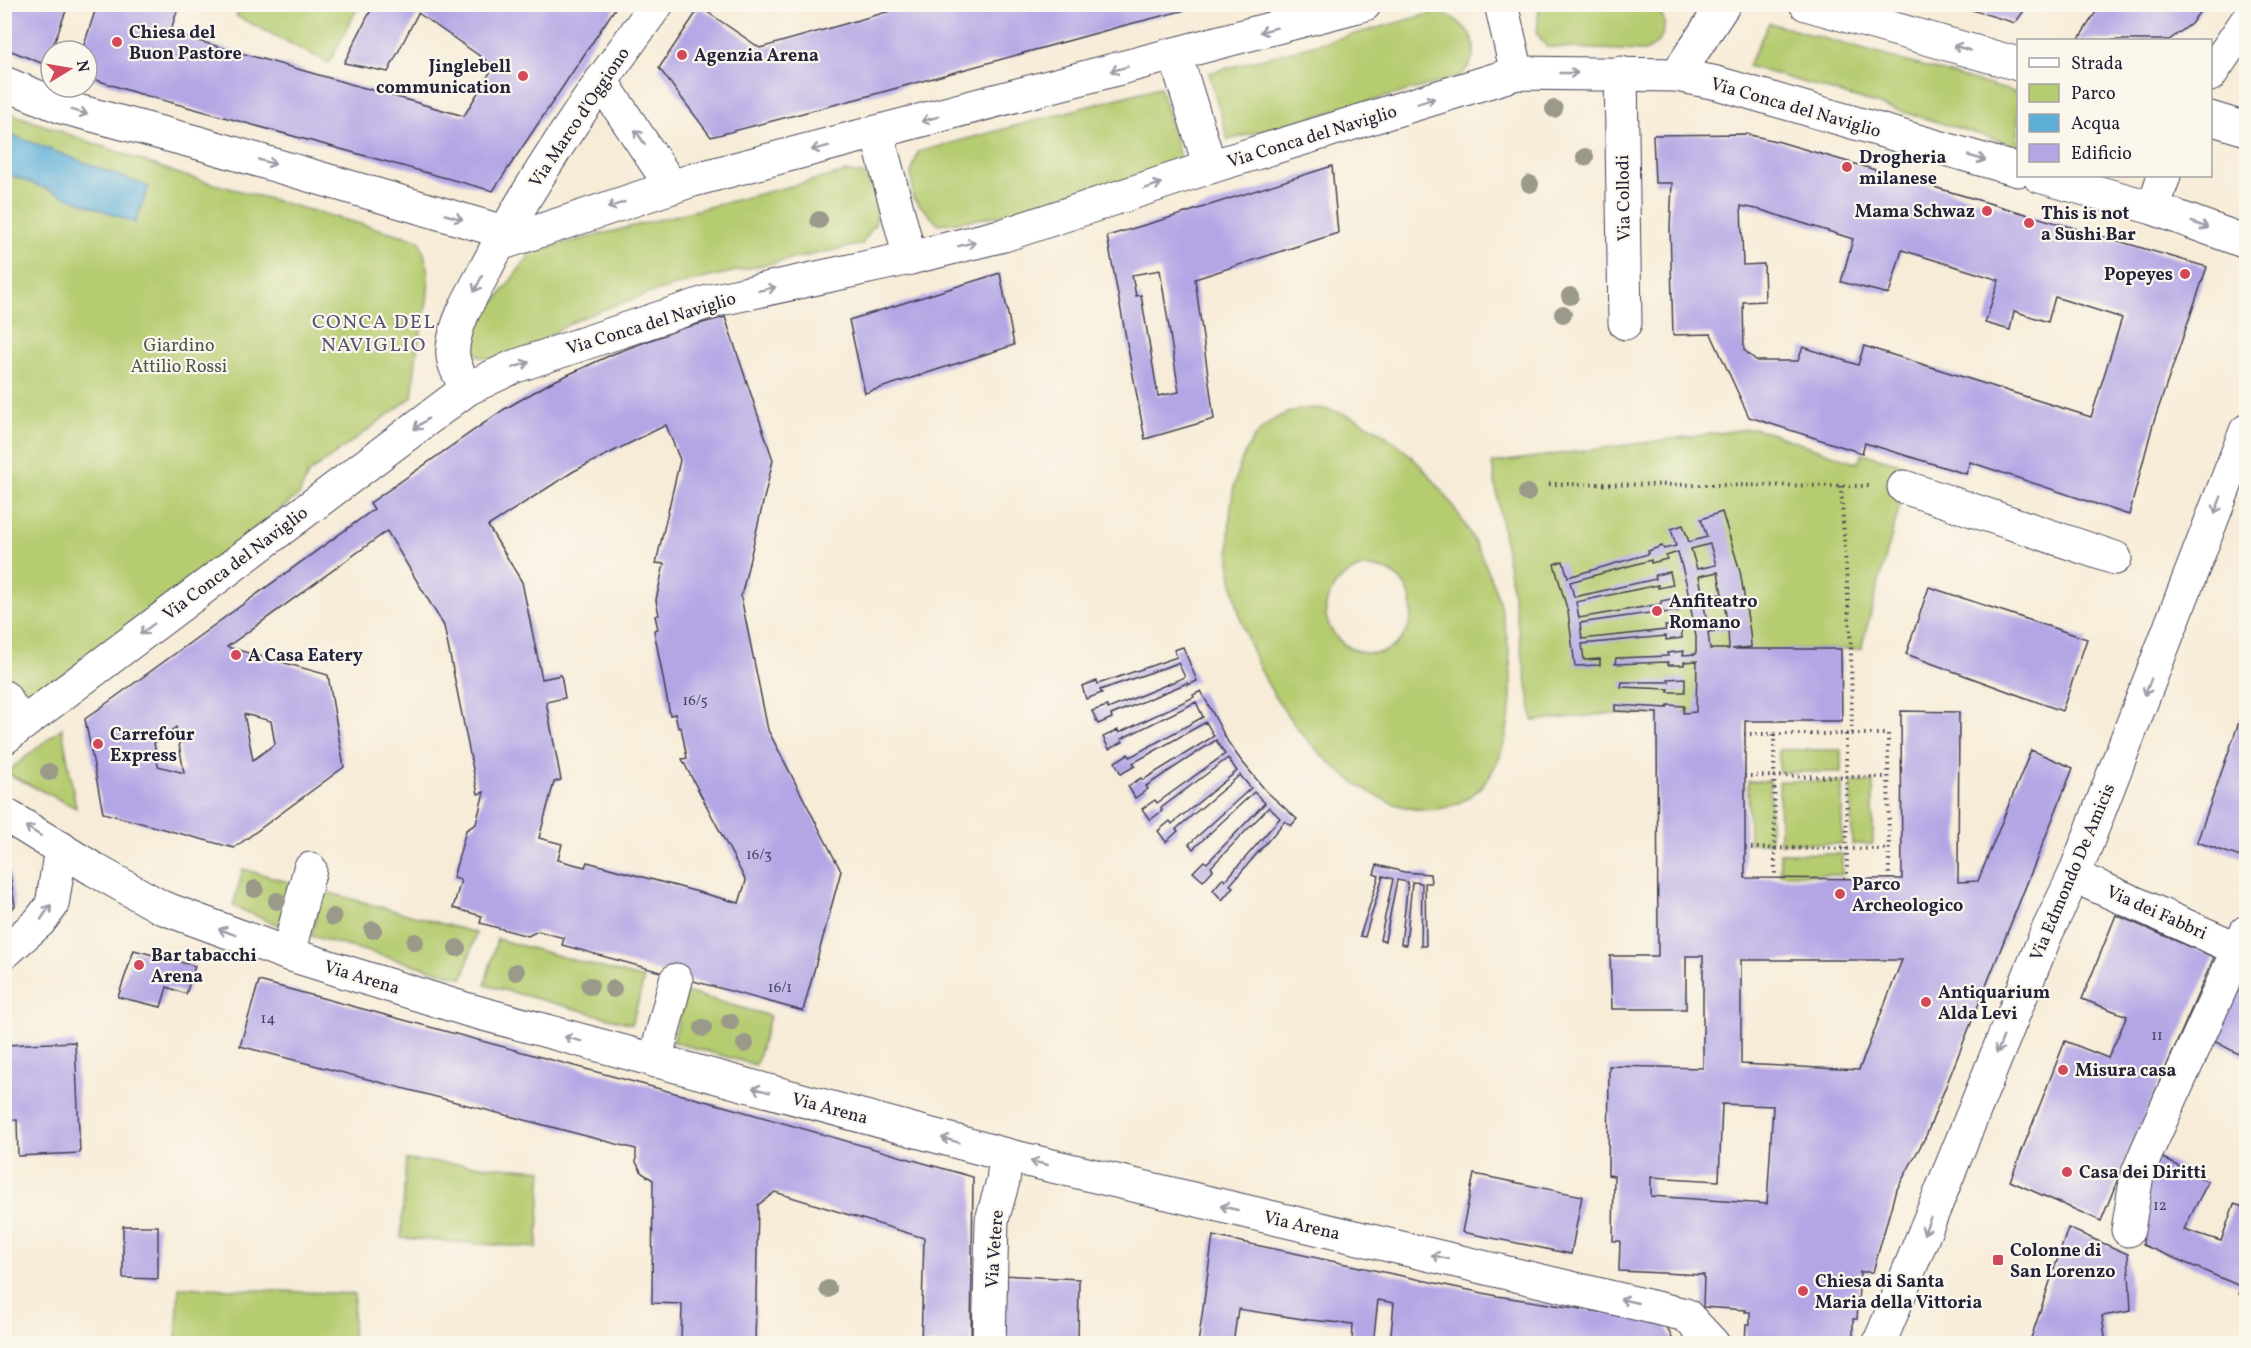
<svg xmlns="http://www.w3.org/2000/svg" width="2251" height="1348" viewBox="0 0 2251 1348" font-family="Vollkorn,serif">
  <rect width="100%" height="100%" fill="#fbf7ec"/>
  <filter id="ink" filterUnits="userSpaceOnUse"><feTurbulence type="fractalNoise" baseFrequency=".0167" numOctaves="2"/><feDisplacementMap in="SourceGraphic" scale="12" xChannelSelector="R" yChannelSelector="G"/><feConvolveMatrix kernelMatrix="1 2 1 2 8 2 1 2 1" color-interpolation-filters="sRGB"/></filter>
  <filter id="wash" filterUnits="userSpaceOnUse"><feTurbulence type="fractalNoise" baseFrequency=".008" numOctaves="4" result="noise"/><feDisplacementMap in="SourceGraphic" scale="24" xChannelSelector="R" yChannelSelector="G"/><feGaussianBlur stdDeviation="1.35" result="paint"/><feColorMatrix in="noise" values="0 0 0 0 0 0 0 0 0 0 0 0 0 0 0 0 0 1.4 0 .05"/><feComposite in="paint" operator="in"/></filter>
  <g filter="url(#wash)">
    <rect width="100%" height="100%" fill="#f7ecd8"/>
    <g fill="#b6cc71" stroke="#6c7756" stroke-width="1.5" fill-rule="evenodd">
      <path d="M1544,4L1653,5C1671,20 1666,41 1645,51L1547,47L1537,34L1539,8Z"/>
      <polygon points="241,5 241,4 359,5 329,63 236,16"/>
      <path d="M1440,11C1459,20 1483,37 1471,62C1468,67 1463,73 1459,77L1228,140L1209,73Z"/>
      <polygon points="1769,23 2018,93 2018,146 1748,66"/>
      <path d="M1160,87L1182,164C1102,187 1022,217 938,224L913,198L911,174L918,152Z"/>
      <path d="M4,111L185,176L419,240C437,281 425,309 417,350C415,365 414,381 412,397L308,474L299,495L63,675L4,716Z"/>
      <path d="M846,172L864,174L880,200L875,224L862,244C765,266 664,281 573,322C550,333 501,372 478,355C475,353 473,348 470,344L473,331L532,252Z"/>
      <path d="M1316,408C1409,417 1484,534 1503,617C1515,669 1518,747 1480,788C1460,808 1432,814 1405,807C1380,801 1355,784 1336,768C1258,701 1216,593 1233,492C1241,445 1265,409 1316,408ZM1362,567C1437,565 1419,666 1361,652C1349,649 1339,642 1332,631C1315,604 1336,576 1362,567Z"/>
      <polygon points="1755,428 1858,463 1862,453 1910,467 1861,649 1706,650 1711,712 1607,714 1533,721 1492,463"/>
      <polygon points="62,728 76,808 6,773"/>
      <rect x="1779" y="750" width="62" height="22"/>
      <polygon points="1748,781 1770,781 1770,843 1749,843"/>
      <polygon points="1779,781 1842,782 1842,844 1780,843"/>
      <polygon points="1851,782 1873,782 1873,844 1852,844"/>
      <polygon points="1780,853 1842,854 1842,875 1780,874"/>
      <polygon points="243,869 292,883 280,926 233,906"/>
      <polygon points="323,891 476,933 463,978 311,936"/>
      <polygon points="497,939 644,979 632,1024 485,985"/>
      <polygon points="686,992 770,1016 756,1065 673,1042"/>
      <polygon points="406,1160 542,1170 537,1248 401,1238"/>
      <polygon points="179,1287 354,1294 352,1343 176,1343"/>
    </g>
    <polygon fill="#5dafd8" stroke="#40688a" stroke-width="1.5" points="4,132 149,187 135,223 5,173"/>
    <g id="blocks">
      <g fill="#b4a6e5" fill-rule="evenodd">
        <polygon points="4,4 57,4 67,8 46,65 4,48"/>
        <polygon points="374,4 539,4 542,6 543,4 618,4 493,191 133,92 87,77 87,51 82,51 97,5 179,5 170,33 464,116 494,66 418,13 388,72 344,63"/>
        <polygon points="915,4 1206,4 1206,5 1122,26 868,96 711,137 659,68 700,7 760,48"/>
        <polygon points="1952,4 2029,4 2015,23"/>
        <polygon points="2101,4 2205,4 2191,24 2169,40 2078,40"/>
        <path d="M1746,134L1780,142L2207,267L2153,424L2129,515L1970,462L1966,474L1865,443L1862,453L1749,417L1711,334L1673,335L1670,227L1672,183H1655L1653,135ZM1741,206L1761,210L1853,239L1841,282L1889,294L1902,250L1999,280L1985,323L2010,330L2014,311L2048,322L2055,297L2122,318L2091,417L1864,346L1858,365L1803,347L1798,361H1757L1744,350L1743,302L1765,301L1764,264L1743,265Z"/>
        <path d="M1332,166L1338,233L1195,279L1214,419L1145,439L1107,236L1182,214ZM1160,270L1179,392L1158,396L1141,295L1136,296L1132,275Z"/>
        <polygon points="1000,273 1014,345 865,393 849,320"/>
        <path d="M725,317L773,460L741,597L768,730L841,871L803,1011L562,945L564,938L538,931L528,936L480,923L482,916L453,908L461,880L453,878L466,830L476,824L484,792L478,794L444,626L387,531L227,647L328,675L344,767L234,848L103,813L85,719L374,509L370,503L503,410L550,383L613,354L680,329ZM666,425L680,460L656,563L664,564L656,600L659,615L655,616L658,629L654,630L670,715L675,714L678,728L681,727L687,758L682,759L746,881L739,903L587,862L585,867L558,860L562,844L539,838L554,782L561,780L546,702L565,698L561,675L542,679L522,582L488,526L574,471ZM244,714L271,721L275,744L253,760ZM176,727L184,773L158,766L154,743Z"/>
        <path d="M1722,512L1740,571L1750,632L1751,647L1732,649H1841L1842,721H1745V878L1902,879L1901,711L1959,712L1958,882L1978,881L2031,750L2073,768L1926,1136L1895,1193L1873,1272H1860L1857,1319H1853V1344L1745,1343L1746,1324H1750V1312H1745L1746,1310L1703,1307L1704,1275L1619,1271L1620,1241H1613L1614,1176L1608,1175L1609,1066L1703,1068V956H1686V1009H1612L1610,956H1658L1657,713L1615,711V705L1667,708L1668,705L1684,706L1683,713L1696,712L1697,661L1684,662V665H1668V662L1615,664L1616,658L1668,656L1667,653L1684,651L1683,655L1696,654V637L1686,582L1678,552L1666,556L1667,559L1651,563V560L1570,582L1574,597L1656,579L1655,575L1670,572L1673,585L1658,588V585L1576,602L1579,618L1661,604V601L1677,598L1678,611L1663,613V611L1580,623L1582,639L1666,630L1665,626L1681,625L1682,638L1666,640V636L1582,644L1584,660L1600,659V665L1575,666L1568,612L1554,564L1563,561L1568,577L1648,554V551L1662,546L1664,549L1676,546L1671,529L1683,525L1689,542L1707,537L1701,519ZM1710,544L1716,565L1697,569L1691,549ZM1718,572L1722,594L1703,597L1699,576ZM1724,601L1727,623L1707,625L1704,604ZM1728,630L1729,649H1710L1708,632ZM1741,960H1902L1859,1070L1741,1064ZM1722,1104L1773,1106L1767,1204L1651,1196V1177L1719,1181Z"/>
        <polygon points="1929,587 2087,639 2062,711 1906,654"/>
        <polygon points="1183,647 1197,681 1188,685 1187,683 1111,715 1112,718 1098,724 1092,711 1107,706 1108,709 1185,677 1178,663 1100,690 1102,693 1086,699 1082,686 1097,681 1098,684 1177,657 1174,650"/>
        <polygon points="1685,678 1685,692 1668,692 1669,689 1621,687 1622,682 1669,682 1668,679"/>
        <polygon points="1201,691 1228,742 1240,759 1266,791 1297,819 1291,826 1285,821 1230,885 1233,887 1222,900 1213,890 1223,878 1225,881 1280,818 1269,807 1211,867 1213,870 1203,881 1193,872 1204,861 1207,863 1265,803 1254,792 1193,849 1189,844 1251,788 1240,775 1176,829 1178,831 1166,842 1158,831 1170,821 1172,824 1237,771 1228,758 1161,808 1162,811 1150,820 1142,809 1155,800 1157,803 1225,754 1216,740 1146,786 1148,789 1135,798 1128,786 1141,778 1143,780 1214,736 1206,722 1133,763 1135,766 1121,774 1115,762 1128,754 1130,757 1203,717 1196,702 1121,739 1123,742 1109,749 1103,737 1118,730 1119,733 1194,697 1193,695"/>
        <polygon points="2246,702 2246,859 2197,842"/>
        <polygon points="4,854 7,856 15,906 4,916"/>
        <polygon points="1377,865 1404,872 1430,874 1431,883 1425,883 1426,946 1421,946 1422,883 1412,882 1406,945 1401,944 1408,882 1397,880 1385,941 1380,940 1393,879 1383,876 1365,937 1360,936 1379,876 1374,874"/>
        <polygon points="2116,915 2214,957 2124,1164 2101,1221 2010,1181 2065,1041 2108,1058 2127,1016 2082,999"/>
        <polygon points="134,950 195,966 186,994 167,987 161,1007 118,997"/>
        <polygon points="2246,971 2246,1058 2214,1041"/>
        <polygon points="259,981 727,1107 973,1177 971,1344 921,1344 924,1238 775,1192 758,1205 755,1344 681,1344 682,1304 652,1303 653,1180 642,1173 636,1162 636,1149 240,1046"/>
        <polygon points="75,1042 80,1153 18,1156 17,1120 4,1120 4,1045"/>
        <polygon points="2159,1156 2208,1182 2184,1229 2221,1241 2234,1204 2246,1208 2246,1294 2239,1294 2240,1286 2143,1245 2147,1176"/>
        <polygon points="1474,1174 1582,1196 1571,1254 1462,1232"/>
        <polygon points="123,1226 158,1226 158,1279 123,1278"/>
        <polygon points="2068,1228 2128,1254 2131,1311 2102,1316 2106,1344 2029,1344"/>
        <polygon points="1213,1236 1497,1296 1664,1322 1675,1344 1390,1344 1394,1303 1378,1300 1373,1344 1352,1344 1353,1324 1309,1320 1238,1309 1233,1344 1198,1344"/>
        <polygon points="1001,1275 1079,1279 1078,1344 1000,1344"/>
      </g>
    </g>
  </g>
  <g filter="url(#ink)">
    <use href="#blocks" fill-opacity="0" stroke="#424053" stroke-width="1.5"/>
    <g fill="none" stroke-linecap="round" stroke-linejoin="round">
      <defs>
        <g id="minor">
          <polyline points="1501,4 1517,73"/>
          <polyline points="1806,4 2018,64"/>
          <polyline points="1175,54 1210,167"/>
          <polyline points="1621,73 1625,323"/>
          <polyline points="1677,75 1724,4"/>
          <polyline points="2210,75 2246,22"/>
          <polyline points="601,81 672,187"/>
          <polyline points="4,83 62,107 199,143 504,232"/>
          <polyline points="2210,118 2246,129"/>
          <polyline points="877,133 910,258"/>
          <polyline points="2039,176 2153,208 2246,242"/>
          <polyline points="2153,208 2164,176"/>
          <polyline points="497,245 693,180 1365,4"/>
          <path d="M467,389C460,376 451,363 453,347C456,320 472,295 484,272C532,177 594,90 657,4"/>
          <polyline points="1904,487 2115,558"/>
          <polyline points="4,697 22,724"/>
          <polyline points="4,738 467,389 513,367 711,301 910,258 1004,235 1210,167 1517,73 1677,75 1717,83 2018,170"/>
          <polyline points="4,814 95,870 161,907 288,954 465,1009 1006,1155 1686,1315 1713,1344"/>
          <polyline points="2074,876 2238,949"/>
          <polyline points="4,953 39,922 52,905 61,848"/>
          <polyline points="288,954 310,869"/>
          <polyline points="655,1061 676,980"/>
          <polyline points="2128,1230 2137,1175 2147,1151 2246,932"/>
          <polyline points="989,1344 992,1220 1003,1181 1006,1155"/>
          <polyline points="1879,1344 2047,932 2074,876 2246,431"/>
        </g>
      </defs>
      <use href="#minor" stroke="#424053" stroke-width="35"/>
      <g stroke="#424053" stroke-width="4" stroke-dasharray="1.5 4.5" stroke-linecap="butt">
        <polyline points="1549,484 1869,486"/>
        <polyline points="1841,486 1851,649 1852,734"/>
        <polyline points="1744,734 1888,734 1889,879"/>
        <polyline points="1774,734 1775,878"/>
        <polyline points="1846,734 1847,879"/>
        <polyline points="1744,776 1888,777"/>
        <polyline points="1745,848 1889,849"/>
      </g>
      <use href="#minor" stroke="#fff" stroke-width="33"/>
    </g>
    <g fill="#9a998a">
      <circle cx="1554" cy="109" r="9"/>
      <circle cx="1585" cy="157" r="9"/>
      <circle cx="1530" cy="184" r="9"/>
      <circle cx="819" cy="220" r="9"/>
      <circle cx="1570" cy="296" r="9"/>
      <circle cx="1563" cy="314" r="9"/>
      <circle cx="1527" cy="493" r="9"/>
      <circle cx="49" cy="772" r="9"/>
      <circle cx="255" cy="889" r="9"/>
      <circle cx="277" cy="901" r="9"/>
      <circle cx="333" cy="917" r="9"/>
      <circle cx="373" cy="930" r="9"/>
      <circle cx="415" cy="942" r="9"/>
      <circle cx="457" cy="948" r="9"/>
      <circle cx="516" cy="972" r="9"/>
      <circle cx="590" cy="986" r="9"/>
      <circle cx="613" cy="989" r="9"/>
      <circle cx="730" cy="1022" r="9"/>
      <circle cx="703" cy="1028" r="9"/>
      <circle cx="745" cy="1044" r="9"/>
      <circle cx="828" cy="1289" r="9"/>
    </g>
    <defs><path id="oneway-shaft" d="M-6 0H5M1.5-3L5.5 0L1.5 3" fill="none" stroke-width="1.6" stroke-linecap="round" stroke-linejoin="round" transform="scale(1.5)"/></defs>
    <g stroke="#9c9ca7">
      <use href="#oneway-shaft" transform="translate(1268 30) rotate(165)"/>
      <use href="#oneway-shaft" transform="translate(1962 48) rotate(-164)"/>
      <use href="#oneway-shaft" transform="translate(1119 69) rotate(165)"/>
      <use href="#oneway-shaft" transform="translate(1569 73)"/>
      <use href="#oneway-shaft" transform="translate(1426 101) rotate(-17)"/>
      <use href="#oneway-shaft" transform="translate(79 112) rotate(16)"/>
      <use href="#oneway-shaft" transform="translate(930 119) rotate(165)"/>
      <use href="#oneway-shaft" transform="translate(640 137) rotate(-124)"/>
      <use href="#oneway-shaft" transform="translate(820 148) rotate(166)"/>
      <use href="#oneway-shaft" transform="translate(1977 158) rotate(16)"/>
      <use href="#oneway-shaft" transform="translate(267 162) rotate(16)"/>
      <use href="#oneway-shaft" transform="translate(1153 186) rotate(-18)"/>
      <use href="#oneway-shaft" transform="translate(616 205) rotate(161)"/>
      <use href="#oneway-shaft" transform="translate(454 217) rotate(16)"/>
      <use href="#oneway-shaft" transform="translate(2200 225) rotate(20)"/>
      <use href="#oneway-shaft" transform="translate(967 244) rotate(-14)"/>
      <use href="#oneway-shaft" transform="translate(478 284) rotate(117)"/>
      <use href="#oneway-shaft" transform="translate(767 289) rotate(-12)"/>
      <use href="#oneway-shaft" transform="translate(521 365) rotate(-19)"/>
      <use href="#oneway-shaft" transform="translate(421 424) rotate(143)"/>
      <use href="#oneway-shaft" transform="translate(2218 505) rotate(111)"/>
      <use href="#oneway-shaft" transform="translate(147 629) rotate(143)"/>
      <use href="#oneway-shaft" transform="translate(2148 687) rotate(111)"/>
      <use href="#oneway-shaft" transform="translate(33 831) rotate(-148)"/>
      <use href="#oneway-shaft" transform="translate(46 912) rotate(-56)"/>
      <use href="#oneway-shaft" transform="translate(227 932) rotate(-160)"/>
      <use href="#oneway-shaft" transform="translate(573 1039) rotate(-165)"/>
      <use href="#oneway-shaft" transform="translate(2000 1045) rotate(112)"/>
      <use href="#oneway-shaft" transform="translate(761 1090) rotate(-165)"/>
      <use href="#oneway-shaft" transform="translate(950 1140) rotate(-165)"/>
      <use href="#oneway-shaft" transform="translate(1039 1163) rotate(-167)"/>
      <use href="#oneway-shaft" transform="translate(1229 1208) rotate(-167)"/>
      <use href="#oneway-shaft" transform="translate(1927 1226) rotate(112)"/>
      <use href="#oneway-shaft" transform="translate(1440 1257) rotate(-167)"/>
      <use href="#oneway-shaft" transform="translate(1629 1301) rotate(-167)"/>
    </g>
  </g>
  <g fill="#d1495b" stroke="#fbf7ec" stroke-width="2">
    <circle cx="117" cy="42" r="6"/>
    <circle cx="682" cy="55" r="6"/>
    <circle cx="523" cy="76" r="6"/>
    <circle cx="1847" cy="167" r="6"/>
    <circle cx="1987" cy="211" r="6"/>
    <circle cx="2029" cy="223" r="6"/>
    <circle cx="2185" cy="274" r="6"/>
    <circle cx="1657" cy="611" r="6"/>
    <circle cx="236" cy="655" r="6"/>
    <circle cx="98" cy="744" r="6"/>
    <circle cx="1840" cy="894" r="6"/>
    <circle cx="139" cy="965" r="6"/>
    <circle cx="1926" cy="1002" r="6"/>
    <circle cx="2063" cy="1070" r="6"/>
    <circle cx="2067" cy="1172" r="6"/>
    <rect x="1992" y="1254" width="12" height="12" rx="3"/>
    <circle cx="1803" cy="1291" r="6"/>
  </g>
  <g text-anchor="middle" stroke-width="4.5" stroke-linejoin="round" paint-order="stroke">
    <g font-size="15" fill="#464366">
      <text x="695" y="705">16/5</text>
      <text x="759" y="859">16/3</text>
      <text x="780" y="992">16/1</text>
      <text x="268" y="1023">14</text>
      <text x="2157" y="1040">11</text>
      <text x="2160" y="1210">12</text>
    </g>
    <g font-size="18" font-weight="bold" fill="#22223b" stroke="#fbf7ec" text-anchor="start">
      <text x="129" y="38">Chiesa del<tspan x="129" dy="21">Buon Pastore</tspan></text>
      <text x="694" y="61">Agenzia Arena</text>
      <text x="511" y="72" text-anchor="end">Jinglebell<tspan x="511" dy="21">communication</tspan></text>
      <text x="1859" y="163">Drogheria<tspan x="1859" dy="21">milanese</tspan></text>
      <text x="1975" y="217" text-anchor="end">Mama Schwaz</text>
      <text x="2041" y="219">This is not<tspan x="2041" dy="21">a Sushi Bar</tspan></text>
      <text x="2173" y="280" text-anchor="end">Popeyes</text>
      <text x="1669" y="607">Anfiteatro<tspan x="1669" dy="21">Romano</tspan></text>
      <text x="248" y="661">A Casa Eatery</text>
      <text x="110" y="740">Carrefour<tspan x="110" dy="21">Express</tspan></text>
      <text x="1852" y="890">Parco<tspan x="1852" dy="21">Archeologico</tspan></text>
      <text x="151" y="961">Bar tabacchi<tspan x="151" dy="21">Arena</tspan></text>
      <text x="1938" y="998">Antiquarium<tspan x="1938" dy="21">Alda Levi</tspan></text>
      <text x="2075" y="1076">Misura casa</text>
      <text x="2079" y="1178">Casa dei Diritti</text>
      <text x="2010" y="1256">Colonne di<tspan x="2010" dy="21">San Lorenzo</tspan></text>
      <text x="1815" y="1287">Chiesa di Santa<tspan x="1815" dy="21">Maria della Vittoria</tspan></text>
    </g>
    <g font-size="18" fill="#22223b" stroke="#fbf7ec">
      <text transform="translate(1796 107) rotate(16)" y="6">Via Conca del Naviglio</text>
      <text transform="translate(579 117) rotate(-56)" y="6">Via Marco d'Oggiono</text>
      <text transform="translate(1312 136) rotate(-17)" y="6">Via Conca del Naviglio</text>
      <text transform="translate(1623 198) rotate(-91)" y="6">Via Collodi</text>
      <text transform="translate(651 323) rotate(-17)" y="6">Via Conca del Naviglio</text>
      <text transform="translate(235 563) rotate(-37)" y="6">Via Conca del Naviglio</text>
      <text transform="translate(2072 872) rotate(-67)" y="6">Via Edmondo De Amicis</text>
      <text transform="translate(2157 912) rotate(24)" y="6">Via dei Fabbri</text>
      <text transform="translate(362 977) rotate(17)" y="6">Via Arena</text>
      <text transform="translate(830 1108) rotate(15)" y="6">Via Arena</text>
      <text transform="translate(1302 1225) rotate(13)" y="6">Via Arena</text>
      <text transform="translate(994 1249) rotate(-86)" y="6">Via Vetere</text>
    </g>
    <g font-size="18" fill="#4e554b" stroke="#fbf7ec">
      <text x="179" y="351">Giardino<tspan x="179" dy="21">Attilio Rossi</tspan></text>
    </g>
    <g font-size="20" letter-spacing="1.5" fill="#555076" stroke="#fbf7ec">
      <text x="374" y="328">CONCA DEL<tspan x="374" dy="23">NAVIGLIO</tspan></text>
    </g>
  </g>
  <rect width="2251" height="1348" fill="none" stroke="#fbf7ec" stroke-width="24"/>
  <rect x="2017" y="39" width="195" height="138" fill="#fbf7ec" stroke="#a4a2a5" stroke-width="1.5"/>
  <rect x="2029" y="58" width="30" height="9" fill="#ffffff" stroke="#a4a2a5" stroke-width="1.5"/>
  <text x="2071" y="69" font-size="18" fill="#22223b">Strada</text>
  <rect x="2029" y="84" width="30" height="18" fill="#b6cc71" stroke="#a4a2a5" stroke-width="1.5"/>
  <text x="2071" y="99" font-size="18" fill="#22223b">Parco</text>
  <rect x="2029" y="114" width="30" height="18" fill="#5dafd8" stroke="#a4a2a5" stroke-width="1.5"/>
  <text x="2071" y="129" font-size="18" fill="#22223b">Acqua</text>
  <rect x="2029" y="144" width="30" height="18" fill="#b4a6e5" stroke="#a4a2a5" stroke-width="1.5"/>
  <text x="2071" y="159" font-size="18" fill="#22223b">Edificio</text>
  <g transform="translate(69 69) rotate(79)"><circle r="28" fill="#fbf7ec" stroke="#a4a2a5" stroke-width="1.5"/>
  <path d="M0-4.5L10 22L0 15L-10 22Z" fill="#d1495b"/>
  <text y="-9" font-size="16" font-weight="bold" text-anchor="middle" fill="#22223b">N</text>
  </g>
</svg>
